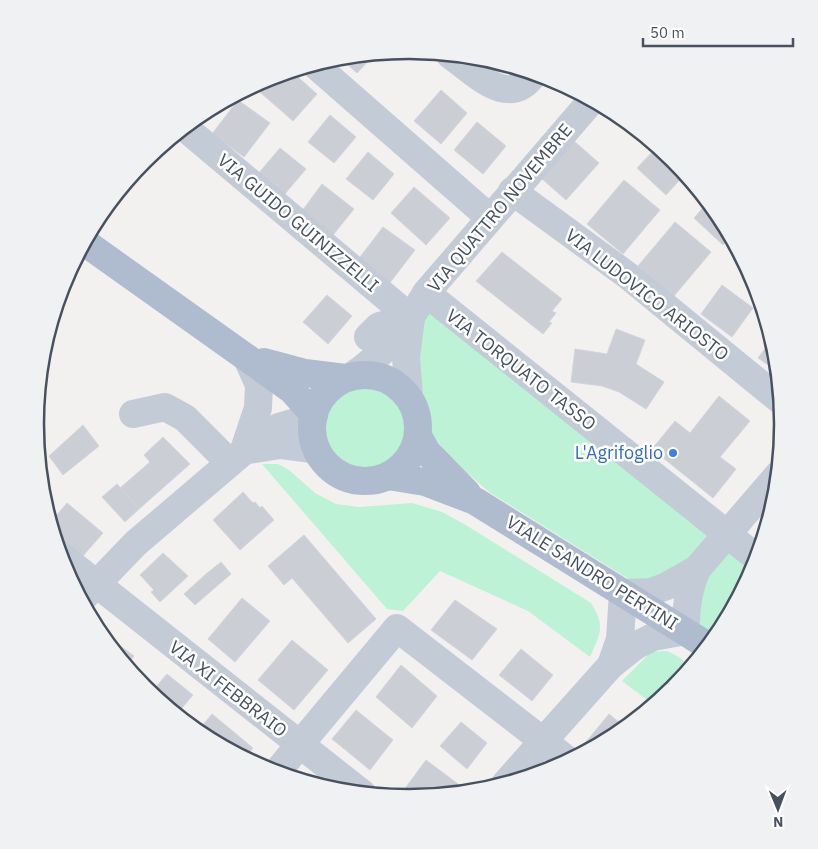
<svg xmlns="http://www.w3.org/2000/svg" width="818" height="849" viewBox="0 0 818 849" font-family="'IBM Plex Sans',sans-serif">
  <rect width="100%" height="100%" fill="#f3f0f0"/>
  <g fill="#bdf2d7">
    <polygon points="431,307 716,533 659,598 489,492 447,455 427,427 419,376 420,321"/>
    <circle cx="366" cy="428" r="43"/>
    <path d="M262,464H278L289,470L315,493L336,504L359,507L412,503L442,512L464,524L591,603C606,627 600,633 590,657L528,611L440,571L403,611L387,609Z"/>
    <polygon points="729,543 754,568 716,638 673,607"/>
    <polygon points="667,651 679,657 691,668 673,689 654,705 622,681 651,652"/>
  </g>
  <g fill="#ccced6" stroke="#d4d5dc">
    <polygon points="375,54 357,73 339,57"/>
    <polygon points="291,71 317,94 293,121 253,86 266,79"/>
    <polygon points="441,90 467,113 441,144 414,121"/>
    <polygon points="238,100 270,123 244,157 212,134"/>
    <polygon points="330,115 356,137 334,163 308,142"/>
    <polygon points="477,122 506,146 483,174 454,150"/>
    <polygon points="574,141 599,163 566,200 541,178"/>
    <polygon points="657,147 674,160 685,174 666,195 637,168"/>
    <polygon points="280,148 306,169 284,195 258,174"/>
    <polygon points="368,152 394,174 373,200 346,179"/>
    <polygon points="624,180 660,210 623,254 587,224"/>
    <polygon points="322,184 354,209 333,235 302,211"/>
    <polygon points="414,187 450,218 426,245 391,213"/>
    <polygon points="708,202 720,217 731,236 723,245 694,218"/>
    <polygon points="675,222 711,252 674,296 638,266"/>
    <polygon points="383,227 415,250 389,284 357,261"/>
    <polygon points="502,252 562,299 552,311 556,313 549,322 552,323 543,334 476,281"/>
    <polygon points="722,285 753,308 732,337 701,314"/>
    <polygon points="327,295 352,316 328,344 303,322"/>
    <polygon points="616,329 645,340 636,364 664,382 646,409 619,392 602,386 571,382 575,349 607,354"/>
    <polygon points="772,339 776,352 778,372 758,358"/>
    <polygon points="719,396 750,421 720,457 736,469 713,498 652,449 675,421 690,433"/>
    <polygon points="83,425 99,446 63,475 49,456"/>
    <polygon points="163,437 190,464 139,509 120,488 150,462 144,455"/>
    <polygon points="117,484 139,509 125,522 102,497"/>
    <polygon points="243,492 253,503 255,502 260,508 262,506 274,520 240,550 213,520"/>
    <polygon points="67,503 103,533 82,557 53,532 50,523"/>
    <polygon points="304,535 376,619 348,643 292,578 284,585 268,566"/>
    <polygon points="163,553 188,576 160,602 151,592 154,590 140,575"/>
    <polygon points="221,562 231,574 217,586 206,574"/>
    <polygon points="206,574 217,586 195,605 184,594"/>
    <polygon points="242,598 270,621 235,662 208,639"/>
    <polygon points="455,600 497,629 472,660 431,630"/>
    <polygon points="96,628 134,656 126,666 98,632"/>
    <polygon points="292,640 328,670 294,710 258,680"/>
    <polygon points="521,649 553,675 532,701 499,675"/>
    <polygon points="401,665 437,696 412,728 376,697"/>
    <polygon points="167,674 193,695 176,715 150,694"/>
    <polygon points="356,710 393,740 370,770 332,739"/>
    <polygon points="212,714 253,748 244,759 197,732"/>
    <polygon points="609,714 626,728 593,748 586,742"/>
    <polygon points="461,722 487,743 467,769 440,746"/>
    <polygon points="426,760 458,784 450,794 406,798 401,794"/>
  </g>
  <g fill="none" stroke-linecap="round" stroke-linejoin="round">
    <g stroke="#c3cbd6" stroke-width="28">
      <path d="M450,55C476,73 508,110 534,74"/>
      <polyline points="314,64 490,218"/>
      <polyline points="184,127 411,318"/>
      <polyline points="512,191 627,275 781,401"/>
      <polyline points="426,293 757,558"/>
      <polyline points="368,337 379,326 411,318"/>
      <path d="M352,376C385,354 406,327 426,293L592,100"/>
      <polyline points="409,397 406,357 411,318"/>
      <polyline points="133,414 165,407 185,418 229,462"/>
      <polyline points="244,450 258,408 259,385 247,358"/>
      <polyline points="248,450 280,445 317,450"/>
      <polyline points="60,555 363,794"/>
      <polyline points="81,600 136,543 264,434 279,427 313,417"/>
      <polyline points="611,665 620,639 623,593 651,592 667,586 697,569"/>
      <polyline points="276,773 397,628 569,761"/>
      <path d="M505,784L611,665L635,646L653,637L686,631C685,608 688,590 697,569L778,475"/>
    </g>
    <g stroke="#afbcd0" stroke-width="28">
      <polyline points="84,242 292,390 314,415"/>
      <polyline points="264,362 305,373 345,378"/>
      <circle cx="365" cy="428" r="53"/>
      <polyline points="418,436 427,452 467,493"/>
      <polyline points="388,476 425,482 475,501 708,646"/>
    </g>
  </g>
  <circle fill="#3f7fe0" stroke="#fff" stroke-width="2" cx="673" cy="453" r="5"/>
  <g text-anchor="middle" stroke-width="5" stroke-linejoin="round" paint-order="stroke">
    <g font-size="18" fill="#47515f" stroke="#fff">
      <text transform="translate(500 208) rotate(-50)" y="6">VIA QUATTRO NOVEMBRE</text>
      <text transform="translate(298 223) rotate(40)" y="6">VIA GUIDO GUINIZZELLI</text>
      <text transform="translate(647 295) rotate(38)" y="6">VIA LUDOVICO ARIOSTO</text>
      <text transform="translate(521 370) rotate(38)" y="6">VIA TORQUATO TASSO</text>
      <text transform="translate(592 573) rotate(32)" y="6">VIALE SANDRO PERTINI</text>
      <text transform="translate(228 689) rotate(38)" y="6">VIA XI FEBBRAIO</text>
    </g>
    <g font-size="18" fill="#366cbe" stroke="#fff" text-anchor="end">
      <text x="663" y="459">L'Agrifoglio</text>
    </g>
  </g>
  <path d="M0 0H818V849H0ZM44 424a365 365 0 1 1 730 0a365 365 0 1 1-730 0Z" fill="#f0f1f2" fill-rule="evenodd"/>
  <path fill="none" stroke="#47515f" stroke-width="2.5" d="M44 424a365 365 0 1 1 730 0a365 365 0 1 1-730 0Z"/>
  <g transform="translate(778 809) rotate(179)" stroke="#ffffff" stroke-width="4" paint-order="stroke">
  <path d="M0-4L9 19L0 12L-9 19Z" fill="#47515f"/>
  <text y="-8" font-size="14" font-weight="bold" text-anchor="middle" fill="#47515f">N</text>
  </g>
  <path d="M643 38v8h150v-8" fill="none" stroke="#47515f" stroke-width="2.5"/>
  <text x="650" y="38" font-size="15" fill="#47515f" stroke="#ffffff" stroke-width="4" paint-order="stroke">50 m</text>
</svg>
